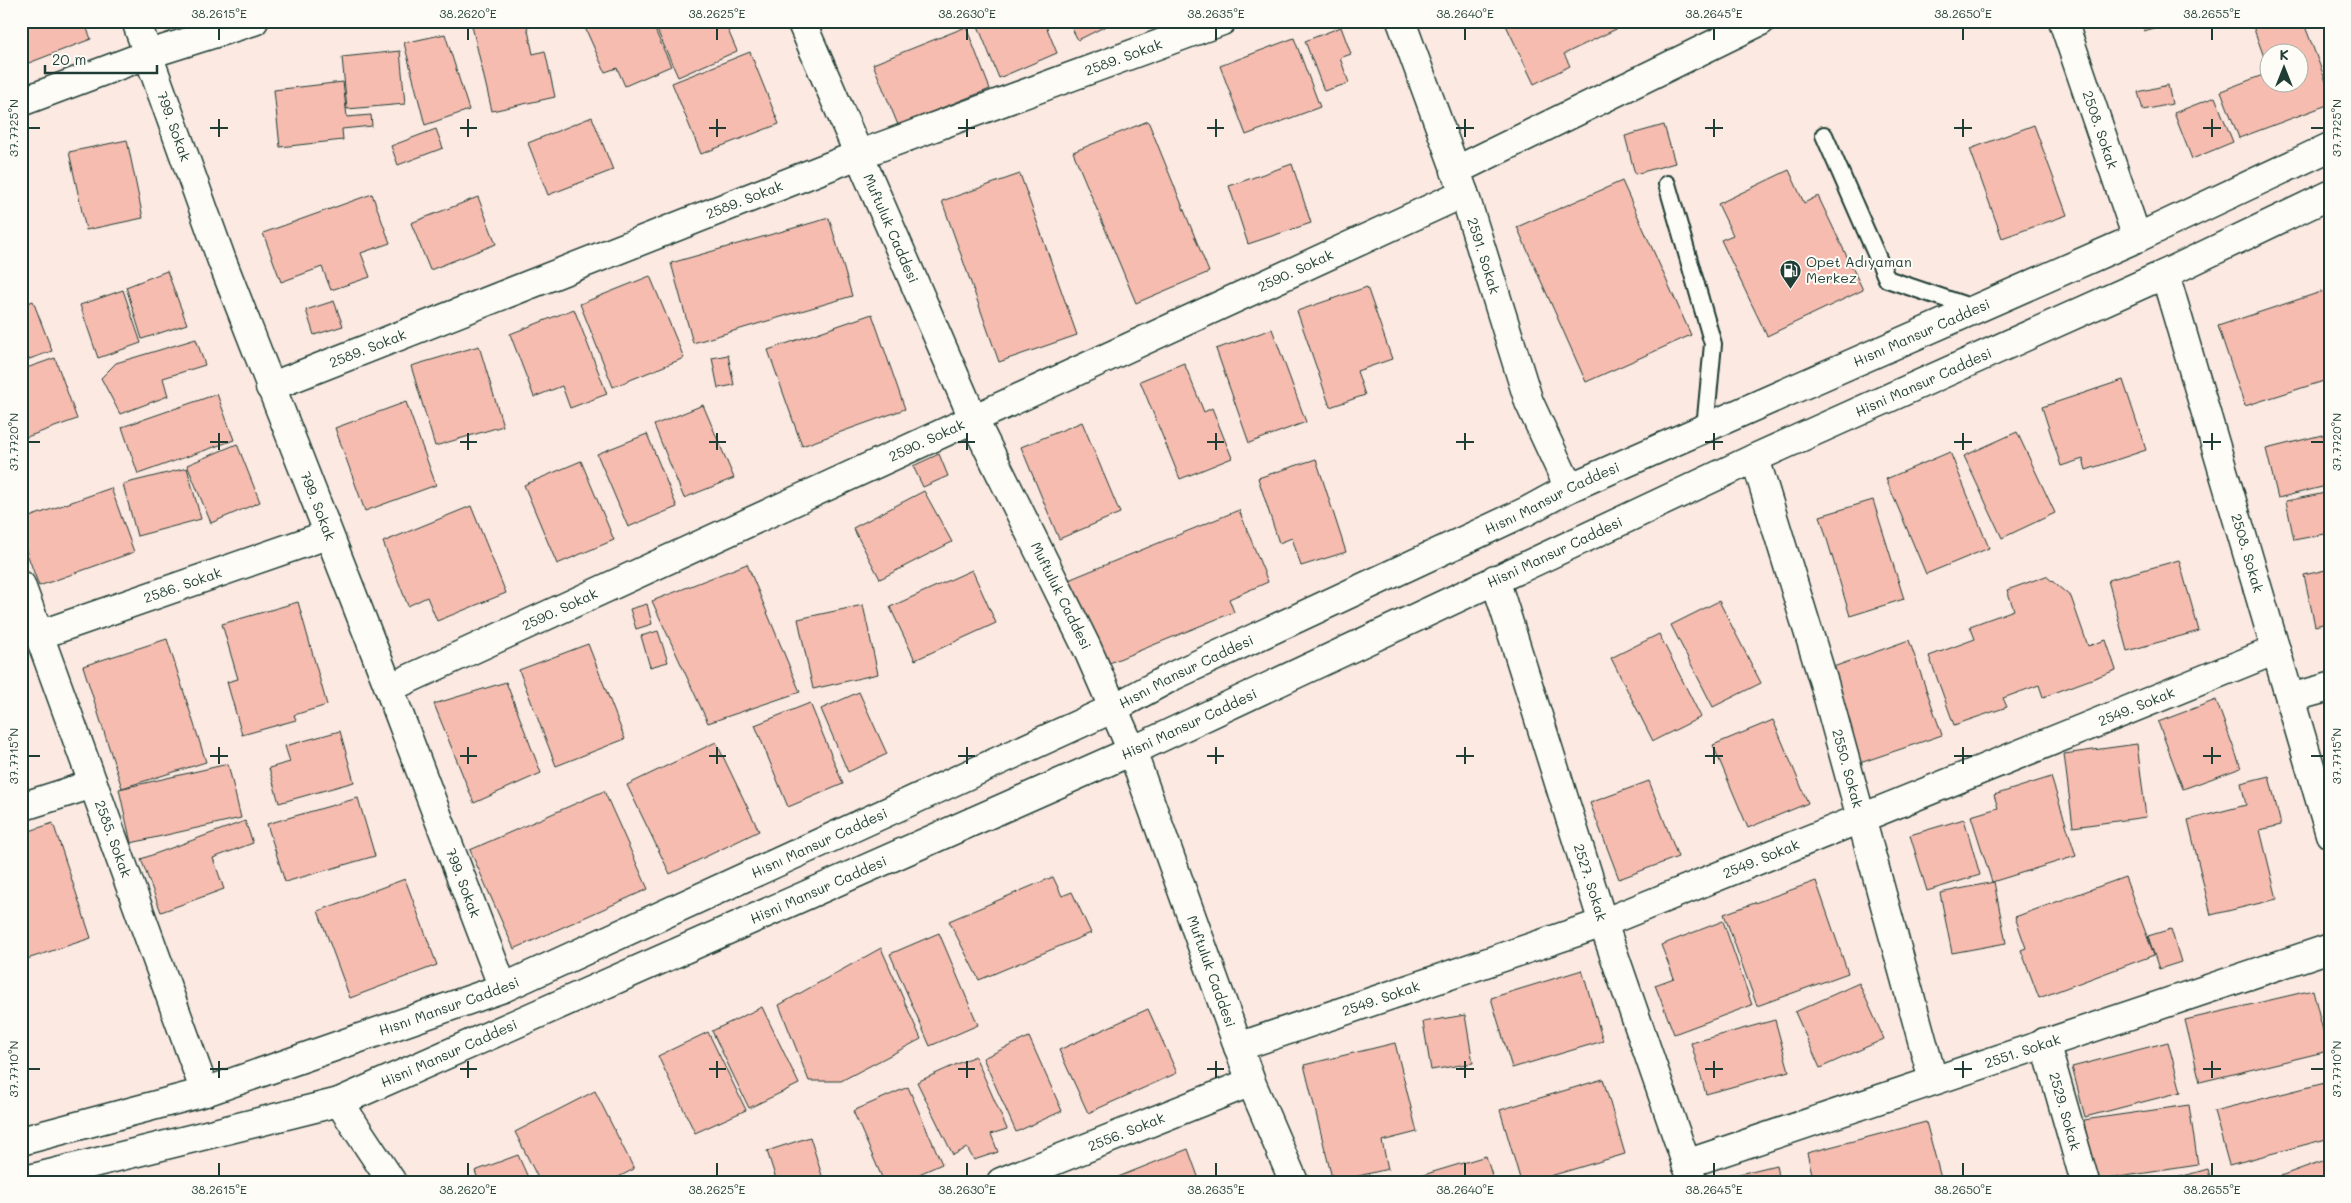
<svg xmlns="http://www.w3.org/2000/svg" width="2351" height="1203" viewBox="0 0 2351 1203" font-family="Mali,sans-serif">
  <rect width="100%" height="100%" fill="#fbe9e2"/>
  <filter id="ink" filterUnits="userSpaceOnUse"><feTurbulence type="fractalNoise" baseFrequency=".02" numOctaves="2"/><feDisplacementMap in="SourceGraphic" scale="10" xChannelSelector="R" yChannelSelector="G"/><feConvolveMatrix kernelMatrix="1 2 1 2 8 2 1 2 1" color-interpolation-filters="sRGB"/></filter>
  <g filter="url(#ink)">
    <g fill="#f6bcb0" stroke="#1f3d34">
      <polygon points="21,21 84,21 91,39 21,66"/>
      <polygon points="491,21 526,21 533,54 545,51 555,97 492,111 472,26"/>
      <polygon points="582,21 651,21 671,66 625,86 617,68 605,72"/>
      <polygon points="653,21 724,21 737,51 678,77"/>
      <polygon points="976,21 1044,21 1057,53 999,78"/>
      <polygon points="1068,21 1116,21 1078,40"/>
      <polygon points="1504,21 1633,21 1564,54 1570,66 1534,84"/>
      <polygon points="2141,21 2179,21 2144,31"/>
      <polygon points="2251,21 2303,21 2330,92 2330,104 2239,138 2221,91 2268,73 2268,82 2298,82 2298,52 2268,52 2268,68"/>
      <polygon points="966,27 990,89 898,125 873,64"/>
      <polygon points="1341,27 1351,54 1340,58 1349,83 1324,91 1305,41"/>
      <polygon points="445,34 469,110 425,125 404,43"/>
      <polygon points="1294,38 1320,107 1246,135 1220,66"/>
      <polygon points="400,51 405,104 347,109 342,57"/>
      <polygon points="750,52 779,124 701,154 672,83"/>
      <polygon points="343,82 347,117 371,115 372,126 342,129 343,140 280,147 274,90"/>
      <polygon points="2168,85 2172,104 2143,110 2138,92"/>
      <polygon points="2215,97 2233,142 2192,159 2174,113"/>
      <polygon points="592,117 613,170 548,195 528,143"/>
      <polygon points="1148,121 1209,272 1136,303 1073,152"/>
      <polygon points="1664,125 1675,163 1635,174 1625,136"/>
      <polygon points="2034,125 2067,215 2002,238 1970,149"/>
      <polygon points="436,129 443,148 398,165 391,146"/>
      <polygon points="127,140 143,218 86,230 69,152"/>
      <polygon points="1292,164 1311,223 1248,244 1229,186"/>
      <polygon points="1789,170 1804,203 1818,196 1863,290 1767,336 1721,240 1733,235 1718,204"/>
      <polygon points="1020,174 1077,335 999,362 942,201"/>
      <polygon points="1622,181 1691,335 1586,382 1517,227"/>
      <polygon points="372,194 390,243 361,253 370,277 331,290 322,267 281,282 263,233"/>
      <polygon points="478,197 496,244 430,270 411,223"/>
      <polygon points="829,218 852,296 693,343 671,263"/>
      <polygon points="167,271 187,324 142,339 126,287"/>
      <polygon points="650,276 684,358 613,387 580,304"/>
      <polygon points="1367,287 1392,359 1357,371 1365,395 1330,407 1297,311"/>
      <polygon points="123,290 141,343 98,358 80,305"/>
      <polygon points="2327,290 2330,298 2330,379 2245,406 2218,326"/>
      <polygon points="33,301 52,351 21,362 21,306"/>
      <polygon points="334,301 343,326 314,335 306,310"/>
      <polygon points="574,309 607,394 570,408 562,386 534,397 510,334"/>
      <polygon points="872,314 905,409 802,446 768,350"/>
      <polygon points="1272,329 1306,422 1249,443 1216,349"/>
      <polygon points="196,339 205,365 163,378 168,396 120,414 101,378 116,363"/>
      <polygon points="479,346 503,426 435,446 411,366"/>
      <polygon points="728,355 734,385 718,388 712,358"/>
      <polygon points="55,358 77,419 21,439 21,370"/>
      <polygon points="1184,363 1204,412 1212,408 1232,458 1180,479 1140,381"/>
      <polygon points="2123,380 2146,450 2086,470 2083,459 2061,466 2042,407"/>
      <polygon points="217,394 234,440 138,474 122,427"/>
      <polygon points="406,402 436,485 365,511 335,428"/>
      <polygon points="703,405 734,478 684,498 654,425"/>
      <polygon points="1082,422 1120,513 1059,539 1021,447"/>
      <polygon points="2017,432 2055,513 2002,538 1964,456"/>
      <polygon points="2330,433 2330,485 2278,498 2266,449"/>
      <polygon points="647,434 677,507 628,527 597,454"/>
      <polygon points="237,444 260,502 211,523 187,465"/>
      <polygon points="1950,452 1989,548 1926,574 1886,479"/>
      <polygon points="939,454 948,476 923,487 913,466"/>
      <polygon points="1316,459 1346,552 1301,566 1292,538 1279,543 1258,478"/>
      <polygon points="581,461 614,540 557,564 524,485"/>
      <polygon points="187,468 201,519 137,536 123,484"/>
      <polygon points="111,488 134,552 39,586 21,537 21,520"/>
      <polygon points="924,491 952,542 880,579 853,528"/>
      <polygon points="2330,492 2330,533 2294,540 2286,501"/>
      <polygon points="1873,500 1904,599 1850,616 1820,516"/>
      <polygon points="471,506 506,593 437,621 427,597 408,606 383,542"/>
      <polygon points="1239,510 1268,582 1229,599 1234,612 1102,666 1066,581"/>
      <polygon points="2179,560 2199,631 2127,651 2108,580"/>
      <polygon points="747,564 800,692 708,723 652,601"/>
      <polygon points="2330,569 2330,622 2315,626 2304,575"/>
      <polygon points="972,570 996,623 915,660 890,607"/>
      <polygon points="2046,576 2071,597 2088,646 2106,640 2116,670 2043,697 2039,685 2003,698 2007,707 1954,725 1929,656 1975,639 1970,626 2014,610 2007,590"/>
      <polygon points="1719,601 1761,683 1713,707 1671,625"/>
      <polygon points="298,602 327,705 294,715 296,720 242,735 227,682 238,679 222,624"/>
      <polygon points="647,604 652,624 636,629 630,609"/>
      <polygon points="863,605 878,674 813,689 798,619"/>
      <polygon points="658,631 668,662 650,667 641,636"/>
      <polygon points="1659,634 1701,717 1653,741 1611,658"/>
      <polygon points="167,639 206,762 122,788 83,666"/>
      <polygon points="1909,640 1942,735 1854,765 1822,671"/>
      <polygon points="588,644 625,739 556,766 519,670"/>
      <polygon points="506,682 541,773 474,803 434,704"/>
      <polygon points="859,692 887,754 848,772 821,709"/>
      <polygon points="2216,700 2241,768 2183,789 2158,722"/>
      <polygon points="810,703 843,784 788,807 755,725"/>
      <polygon points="1773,720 1808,803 1748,828 1713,745"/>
      <polygon points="340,731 354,782 279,803 269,768 290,762 285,746"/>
      <polygon points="716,742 759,831 670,874 627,785"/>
      <polygon points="2137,744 2146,817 2073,827 2064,754"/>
      <polygon points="228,764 241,818 131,843 119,789"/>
      <polygon points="2269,776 2281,825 2260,830 2277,899 2211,915 2188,820 2246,805 2241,783"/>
      <polygon points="2051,777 2076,856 1992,882 1971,816 1998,808 1994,795"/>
      <polygon points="1649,781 1678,857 1619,879 1590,803"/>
      <polygon points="604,791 648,889 514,949 470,850"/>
      <polygon points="358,798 375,856 285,882 267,824"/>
      <polygon points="1964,819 1980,875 1927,891 1910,835"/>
      <polygon points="245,821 253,843 213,858 224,889 161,912 141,859"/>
      <polygon points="53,823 91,938 21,961 21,834"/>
      <polygon points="1053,877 1062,896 1072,892 1091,933 979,980 949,921"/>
      <polygon points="2125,877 2154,955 2039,998 2021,950 2026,948 2015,917"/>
      <polygon points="405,879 437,965 350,998 318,911"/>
      <polygon points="1816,881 1848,973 1757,1006 1724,914"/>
      <polygon points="1994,882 2006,943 1952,953 1940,893"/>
      <polygon points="1723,921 1752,1005 1674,1034 1655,985 1674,978 1661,945"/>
      <polygon points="2171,929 2181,962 2159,969 2148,936"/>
      <polygon points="939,933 978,1025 930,1046 890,954"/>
      <polygon points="881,948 921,1039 841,1081 809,1081 779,1005"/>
      <polygon points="1582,970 1603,1041 1512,1068 1491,998"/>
      <polygon points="1859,983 1884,1039 1820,1068 1795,1012"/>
      <polygon points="2313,990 2328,1051 2200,1082 2185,1020"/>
      <polygon points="762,1007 799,1084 749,1108 712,1031"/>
      <polygon points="1148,1009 1177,1073 1088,1113 1059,1050"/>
      <polygon points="1465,1015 1473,1063 1431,1070 1423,1022"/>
      <polygon points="1775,1020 1789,1071 1706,1094 1691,1043"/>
      <polygon points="708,1032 746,1110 695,1133 658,1056"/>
      <polygon points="1029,1037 1062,1111 1016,1132 983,1058"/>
      <polygon points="2168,1042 2181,1092 2085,1117 2072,1067"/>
      <polygon points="1395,1043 1417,1132 1382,1141 1388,1169 1333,1182 1304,1065"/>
      <polygon points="975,1056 1007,1129 991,1134 998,1152 974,1160 967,1148 953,1155 917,1082"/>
      <polygon points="1603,1079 1625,1154 1530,1182 1521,1182 1500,1110"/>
      <polygon points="2325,1083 2330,1102 2330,1138 2229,1165 2214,1111"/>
      <polygon points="908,1087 942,1164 901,1182 884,1182 853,1111"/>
      <polygon points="595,1091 634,1169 609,1182 540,1182 515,1132"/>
      <polygon points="2189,1105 2198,1165 2093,1181 2084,1120"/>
      <polygon points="1926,1122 1942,1182 1814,1182 1807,1153"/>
      <polygon points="810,1137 824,1182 777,1182 767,1151"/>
      <polygon points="1188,1149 1200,1182 1108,1181"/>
      <polygon points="518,1155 530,1182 479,1182 475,1171"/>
      <polygon points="1486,1156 1494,1182 1400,1182"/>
      <polygon points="2330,1158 2330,1182 2264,1182"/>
      <polygon points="1776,1165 1779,1182 1720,1182 1719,1179"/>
      <polygon points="2208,1169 2211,1182 2162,1182"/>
      <polygon points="2042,1177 2043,1182 2022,1182"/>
    </g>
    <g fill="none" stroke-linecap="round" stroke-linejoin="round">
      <defs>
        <g id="lane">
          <polyline points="1824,135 1887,279 1976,309"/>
          <polyline points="1667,184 1713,344 1705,428"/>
        </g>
        <g id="street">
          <path id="s1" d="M136,21L222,261L389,688L503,988"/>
          <path id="s2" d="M1401,21L1464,193L1529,402L1569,488"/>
          <path id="s3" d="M2063,21L2137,238"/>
          <polyline points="21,102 149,54 254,21"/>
          <polyline points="1455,171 1761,21"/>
          <path id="s4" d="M2165,274L2330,834"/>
          <path id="s5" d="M270,387L858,155L1222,21"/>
          <path id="s6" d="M1755,458L1824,683L1933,1080"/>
          <path id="s7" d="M1495,579L1603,923L1692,1180"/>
          <path id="s8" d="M21,585L205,1092"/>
          <path id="s9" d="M39,635L327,535"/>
          <path id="s10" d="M389,688L1464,193"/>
          <polyline points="2290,698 2330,687"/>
          <polyline points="21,807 93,784"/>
          <path id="s11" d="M2045,1042L2085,1182"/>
          <path id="s12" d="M1238,1047L1603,923L2276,650"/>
          <polyline points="339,1102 392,1182"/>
          <path id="s13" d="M1686,1164L2330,948"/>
          <path id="s14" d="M1001,1182L1251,1082"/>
        </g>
        <g id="secondary">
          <path id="s15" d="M801,21L973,418L1087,648L1132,751L1251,1082L1294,1182"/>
          <path id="s16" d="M21,1141L205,1092L503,988L1114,708L1173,676L1527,511L1569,488L2137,238L2330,147"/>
          <path id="s17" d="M21,1181L339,1102L1132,751L1755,458L2165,274L2330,195"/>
        </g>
      </defs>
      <use href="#lane" stroke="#1f3d34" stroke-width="20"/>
      <use href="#street" stroke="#1f3d34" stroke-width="31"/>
      <use href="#secondary" stroke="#1f3d34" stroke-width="31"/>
      <use href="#lane" stroke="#fdfcf7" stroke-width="16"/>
      <use href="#street" stroke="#fdfcf7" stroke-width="28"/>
      <use href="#secondary" stroke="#fdfcf7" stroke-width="28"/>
    </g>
  </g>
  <path fill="none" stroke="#1f3d34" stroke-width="2" d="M219,28V40M468,28V40M717,28V40M967,28V40M1216,28V40M1465,28V40M1714,28V40M1963,28V40M2212,28V40M219,119V137M468,119V137M717,119V137M967,119V137M1216,119V137M1465,119V137M1714,119V137M1963,119V137M2212,119V137M28,128H40M210,128H228M460,128H477M709,128H726M958,128H975M1207,128H1224M1456,128H1474M1705,128H1723M1954,128H1972M2203,128H2221M2311,128H2324M219,433V450M468,433V450M717,433V450M967,433V450M1216,433V450M1465,433V450M1714,433V450M1963,433V450M2212,433V450M28,442H40M210,442H228M460,442H477M709,442H726M958,442H975M1207,442H1224M1456,442H1474M1705,442H1723M1954,442H1972M2203,442H2221M2311,442H2324M219,747V764M468,747V764M717,747V764M967,747V764M1216,747V764M1465,747V764M1714,747V764M1963,747V764M2212,747V764M28,756H40M210,756H228M460,756H477M709,756H726M958,756H975M1207,756H1224M1456,756H1474M1705,756H1723M1954,756H1972M2203,756H2221M2311,756H2324M219,1061V1078M468,1061V1078M717,1061V1078M967,1061V1078M1216,1061V1078M1465,1061V1078M1714,1061V1078M1963,1061V1078M2212,1061V1078M28,1069H40M210,1069H228M460,1069H477M709,1069H726M958,1069H975M1207,1069H1224M1456,1069H1474M1705,1069H1723M1954,1069H1972M2203,1069H2221M2311,1069H2324M219,1163V1176M468,1163V1176M717,1163V1176M967,1163V1176M1216,1163V1176M1465,1163V1176M1714,1163V1176M1963,1163V1176M2212,1163V1176"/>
  <defs>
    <symbol id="fuel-pin" viewBox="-11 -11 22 30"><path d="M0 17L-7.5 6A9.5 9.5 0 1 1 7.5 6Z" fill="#1f3d34" stroke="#fdfcf7"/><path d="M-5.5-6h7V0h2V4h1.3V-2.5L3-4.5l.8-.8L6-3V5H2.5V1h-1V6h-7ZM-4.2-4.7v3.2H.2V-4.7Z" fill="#fff"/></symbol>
  </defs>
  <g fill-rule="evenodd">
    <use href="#fuel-pin" x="1778" y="258" width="25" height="34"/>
  </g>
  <g text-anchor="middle" stroke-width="4" stroke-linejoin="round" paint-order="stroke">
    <g font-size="14" fill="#1f3d34" stroke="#fdfcf7">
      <text dy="5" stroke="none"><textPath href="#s5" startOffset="915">2589. Sokak</textPath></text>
      <text dy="5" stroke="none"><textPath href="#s1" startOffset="112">799. Sokak</textPath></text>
      <text dy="5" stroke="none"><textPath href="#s3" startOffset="115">2508. Sokak</textPath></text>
      <text dy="5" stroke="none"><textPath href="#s5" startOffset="510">2589. Sokak</textPath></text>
      <text dy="5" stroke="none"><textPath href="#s15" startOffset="226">Muftuluk Caddesi</textPath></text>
      <text dy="5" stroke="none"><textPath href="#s2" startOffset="249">2591. Sokak</textPath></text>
      <text dy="5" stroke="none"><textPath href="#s10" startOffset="998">2590. Sokak</textPath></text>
      <text dy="5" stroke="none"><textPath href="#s16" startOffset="2069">Hısnı Mansur Caddesi</textPath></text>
      <text dy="5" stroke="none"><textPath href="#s5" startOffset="105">2589. Sokak</textPath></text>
      <text dy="5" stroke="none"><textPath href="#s17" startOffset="2068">Hisni Mansur Caddesi</textPath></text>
      <text dy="5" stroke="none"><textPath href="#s10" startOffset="592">2590. Sokak</textPath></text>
      <text dy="5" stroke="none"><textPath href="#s16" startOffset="1664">Hısnı Mansur Caddesi</textPath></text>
      <text dy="5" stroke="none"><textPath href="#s1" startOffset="518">799. Sokak</textPath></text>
      <text dy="5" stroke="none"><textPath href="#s17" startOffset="1662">Hisni Mansur Caddesi</textPath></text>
      <text dy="5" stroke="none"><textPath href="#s4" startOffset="291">2508. Sokak</textPath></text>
      <text dy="5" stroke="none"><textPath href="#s9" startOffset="152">2586. Sokak</textPath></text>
      <text dy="5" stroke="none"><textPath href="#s15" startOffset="631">Muftuluk Caddesi</textPath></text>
      <text dy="5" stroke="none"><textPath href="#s10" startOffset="188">2590. Sokak</textPath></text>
      <text dy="5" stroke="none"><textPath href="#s16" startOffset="1259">Hısnı Mansur Caddesi</textPath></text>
      <text dy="5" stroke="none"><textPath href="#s12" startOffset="961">2549. Sokak</textPath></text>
      <text dy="5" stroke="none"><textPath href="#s17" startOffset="1258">Hisni Mansur Caddesi</textPath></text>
      <text dy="5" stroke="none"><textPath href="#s6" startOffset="324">2550. Sokak</textPath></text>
      <text dy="5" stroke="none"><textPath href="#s8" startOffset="270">2585. Sokak</textPath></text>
      <text dy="5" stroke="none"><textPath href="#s16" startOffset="854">Hısnı Mansur Caddesi</textPath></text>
      <text dy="5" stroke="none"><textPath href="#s12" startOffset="556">2549. Sokak</textPath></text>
      <text dy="5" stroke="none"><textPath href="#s7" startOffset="318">2527. Sokak</textPath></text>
      <text dy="5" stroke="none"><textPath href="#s1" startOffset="922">799. Sokak</textPath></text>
      <text dy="5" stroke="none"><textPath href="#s17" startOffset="852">Hisni Mansur Caddesi</textPath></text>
      <text dy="5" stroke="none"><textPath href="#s15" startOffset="1036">Muftuluk Caddesi</textPath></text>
      <text dy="5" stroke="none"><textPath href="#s12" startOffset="151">2549. Sokak</textPath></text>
      <text dy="5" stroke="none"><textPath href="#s16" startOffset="449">Hısnı Mansur Caddesi</textPath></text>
      <text dy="5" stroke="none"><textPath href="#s13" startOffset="355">2551. Sokak</textPath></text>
      <text dy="5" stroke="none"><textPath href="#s17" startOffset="448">Hisni Mansur Caddesi</textPath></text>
      <text dy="5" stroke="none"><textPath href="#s11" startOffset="72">2529. Sokak</textPath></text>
      <text dy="5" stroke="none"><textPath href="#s14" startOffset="135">2556. Sokak</textPath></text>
    </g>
    <g font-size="14" fill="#1f3d34" stroke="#fdfcf7" text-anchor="start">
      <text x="1806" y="267">Opet Adıyaman<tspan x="1806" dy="16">Merkez</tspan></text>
    </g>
  </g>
  <rect width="2351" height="1203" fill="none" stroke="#fdfcf7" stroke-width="55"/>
  <g transform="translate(2284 68)"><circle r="24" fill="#fdfcf7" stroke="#a4b0a9"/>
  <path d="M0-4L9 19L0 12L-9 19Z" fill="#1f3d34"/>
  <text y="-8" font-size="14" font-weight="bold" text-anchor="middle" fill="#1f3d34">K</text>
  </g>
  <path d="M45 65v8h112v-8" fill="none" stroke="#1f3d34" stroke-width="2.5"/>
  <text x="52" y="65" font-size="15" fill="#1f3d34" stroke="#fdfcf7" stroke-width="4" paint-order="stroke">20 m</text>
  <rect x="28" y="28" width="2296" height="1148" fill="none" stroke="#1f3d34" stroke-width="2"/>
  <g font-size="12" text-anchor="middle" fill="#1f3d34">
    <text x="219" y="18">38.2615°E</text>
    <text x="468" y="18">38.2620°E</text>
    <text x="717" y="18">38.2625°E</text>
    <text x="967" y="18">38.2630°E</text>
    <text x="1216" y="18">38.2635°E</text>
    <text x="1465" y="18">38.2640°E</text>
    <text x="1714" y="18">38.2645°E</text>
    <text x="1963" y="18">38.2650°E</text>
    <text x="2212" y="18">38.2655°E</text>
    <text transform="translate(14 128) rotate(-90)" y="4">37.7725°N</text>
    <text transform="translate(2337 128) rotate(-90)" y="4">37.7725°N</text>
    <text transform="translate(14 442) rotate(-90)" y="4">37.7720°N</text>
    <text transform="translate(2337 442) rotate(-90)" y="4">37.7720°N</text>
    <text transform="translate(14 756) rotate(-90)" y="4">37.7715°N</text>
    <text transform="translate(2337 756) rotate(-90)" y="4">37.7715°N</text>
    <text transform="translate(14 1069) rotate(-90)" y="4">37.7710°N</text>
    <text transform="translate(2337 1069) rotate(-90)" y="4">37.7710°N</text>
    <text x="219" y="1194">38.2615°E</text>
    <text x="468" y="1194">38.2620°E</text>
    <text x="717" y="1194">38.2625°E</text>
    <text x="967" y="1194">38.2630°E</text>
    <text x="1216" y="1194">38.2635°E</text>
    <text x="1465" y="1194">38.2640°E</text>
    <text x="1714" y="1194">38.2645°E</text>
    <text x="1963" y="1194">38.2650°E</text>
    <text x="2212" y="1194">38.2655°E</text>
  </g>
</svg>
